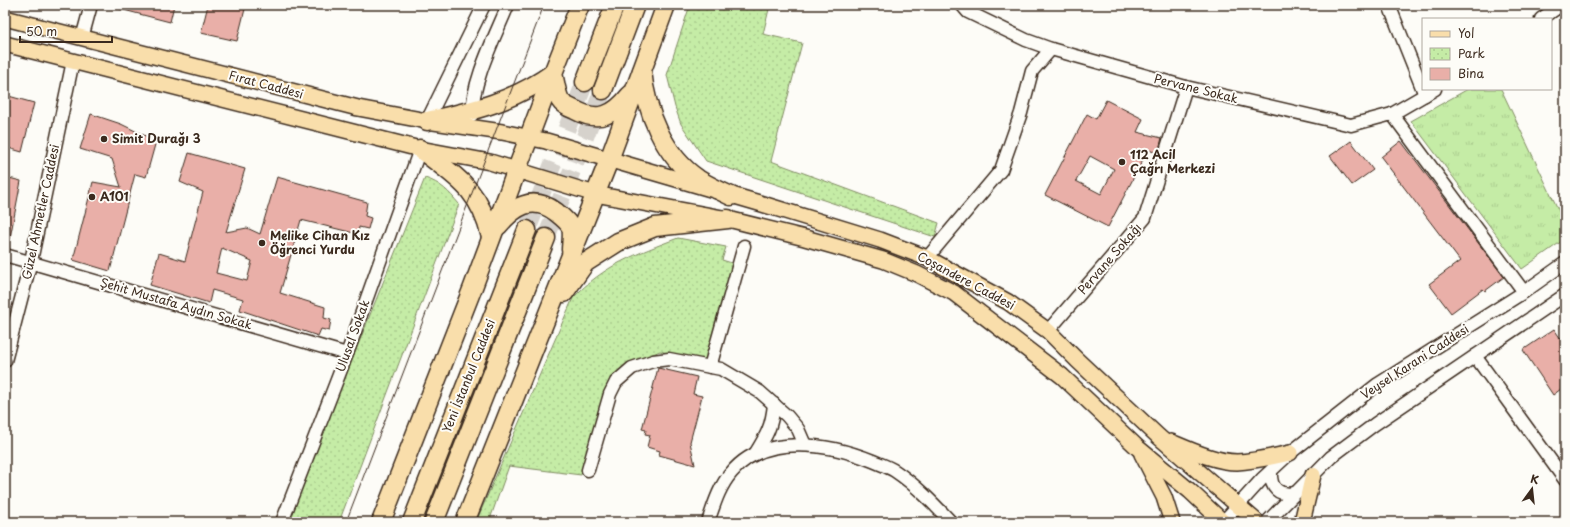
<svg xmlns="http://www.w3.org/2000/svg" width="1570" height="527" viewBox="0 0 1570 527" font-family="'Playpen Sans',sans-serif">
  <defs>
    <pattern id="grass-tufts" width="24" height="20" patternUnits="userSpaceOnUse"><rect width="24" height="20" fill="#c5eca6"/><path d="M3 7l-1-3M5 7V3M7 7l1-3M15 17l-1-3M17 17v-4M19 17l1-3" fill="none" stroke="#aacb8e"/></pattern>
    <pattern id="park-dots" width="8" height="8" patternUnits="userSpaceOnUse"><rect width="8" height="8" fill="#c5eca6"/><path d="M2 2h.1M6 6h.1" fill="none" stroke="#aacb8e" stroke-width="1.8" stroke-linecap="round"/></pattern>
  </defs>
  <rect width="100%" height="100%" fill="#fdfcf7"/>
  <filter id="ink" filterUnits="userSpaceOnUse"><feTurbulence type="fractalNoise" baseFrequency=".025" numOctaves="2"/><feDisplacementMap in="SourceGraphic" scale="8" xChannelSelector="R" yChannelSelector="G"/><feConvolveMatrix kernelMatrix="1 2 1 2 8 2 1 2 1" color-interpolation-filters="sRGB"/></filter>
  <g filter="url(#ink)">
    <polygon fill="url(#grass-tufts)" stroke="#808b62" points="1468,89 1501,89 1565,224 1565,239 1522,269 1411,121"/>
    <g fill="url(#park-dots)" stroke="#808b62">
      <polygon points="690,5 770,5 763,34 802,43 771,161 939,223 935,237 706,161 681,124 675,107 667,75"/>
      <path d="M425,178C441,183 449,192 459,204L339,522H289L335,402Z"/>
      <path d="M678,238L726,247L722,260L735,264L707,365L660,351L634,362L617,372L607,390L581,475L509,466L489,522H476L573,298C604,265 636,254 678,238Z"/>
    </g>
    <g fill="#e9afa8" stroke="#3b2a1e" fill-rule="evenodd">
      <polygon points="116,5 174,5 170,22 116,8"/>
      <polygon points="208,5 246,5 237,41 201,33"/>
      <polygon points="5,95 34,103 22,152 5,147"/>
      <path d="M1106,100L1143,119L1137,132L1162,138L1158,153L1148,150L1108,227L1045,195L1087,114L1096,119ZM1090,156L1114,169L1101,194L1076,181Z"/>
      <polygon points="91,114 121,124 156,141 146,177 135,174 110,271 73,260 93,182 121,187 112,159 80,149"/>
      <polygon points="1351,141 1373,170 1352,185 1330,156"/>
      <polygon points="1401,141 1504,277 1485,291 1483,289 1451,313 1429,284 1460,261 1381,157"/>
      <path d="M189,153L245,169L226,232L247,228L260,234L277,177L367,202L365,216L371,218L368,229L359,227L358,234L301,220L280,293L325,307L324,318L331,320L329,331L321,329L318,336L240,310L243,299L212,290L209,303L150,285L159,253L185,261L203,192L180,182ZM222,248L252,261L247,281L216,273Z"/>
      <polygon points="5,177 21,181 10,238 5,237"/>
      <polygon points="1554,329 1565,345 1565,386 1553,395 1523,350"/>
      <polygon points="658,368 697,377 693,394 702,396 690,442 695,465 659,455 660,451 647,447 650,435 645,434 646,430 642,429"/>
    </g>
    <g fill="none" stroke-linecap="round" stroke-linejoin="round">
      <g stroke="#d6d2cc" stroke-width="18" stroke-dasharray="18 9" stroke-linecap="butt">
        <polyline points="527,230 585,82"/>
        <polyline points="546,238 603,90"/>
      </g>
      <defs>
        <g id="minor">
          <polyline points="962,5 968,12 1026,40 1051,49 1186,87 1351,125 1392,114 1435,89"/>
          <polyline points="1389,5 1425,95"/>
          <polyline points="1541,19 1561,5"/>
          <polyline points="82,38 91,5"/>
          <polyline points="1392,114 1524,292"/>
          <path d="M472,115C472,81 495,37 508,5"/>
          <polyline points="427,121 484,5"/>
          <polyline points="5,255 347,354"/>
          <polyline points="927,258 1001,170 1021,113 1032,71 1051,49"/>
          <polyline points="1048,331 1145,218 1186,87"/>
          <polyline points="1475,356 1565,480"/>
          <polyline points="5,361 31,261 73,61"/>
          <polyline points="710,367 744,246"/>
          <path d="M755,454C767,435 772,426 774,404"/>
          <polyline points="588,470 610,394 616,382 632,368 653,361 669,359 721,369 760,392 787,416 798,429 805,445"/>
          <path d="M1271,471C1270,488 1278,496 1295,493"/>
          <polyline points="282,522 347,354 420,149"/>
          <path d="M708,522C714,505 719,487 731,473C764,432 831,444 873,461C880,464 889,467 895,471C916,485 934,504 951,522"/>
          <polyline points="1223,522 1262,479 1290,453 1378,384 1524,292 1565,263"/>
          <polyline points="1267,522 1331,457 1375,424 1565,295"/>
        </g>
        <g id="major">
          <polyline points="5,18 358,108 427,121 502,132 546,141 759,203 880,240 927,258 1008,302 1048,331 1077,360 1159,437 1257,522"/>
          <polyline points="5,44 420,149 490,162 595,194 728,219 805,238 883,260 917,274 954,293 1062,376 1138,448 1190,491 1223,522"/>
          <path d="M1171,442C1190,450 1216,462 1237,462C1255,461 1272,457 1290,453"/>
          <polyline points="1142,454 1164,497 1172,522"/>
          <polyline points="1302,522 1313,475"/>
        </g>
        <g id="highway">
          <path d="M642,71C646,111 663,155 698,179C709,186 720,191 731,196"/>
          <path d="M553,73C555,81 556,92 560,100C563,105 570,108 575,110C599,123 614,115 630,95"/>
          <polyline points="585,82 615,5"/>
          <polyline points="603,90 635,5"/>
          <path d="M427,121C474,111 514,101 553,73"/>
          <path d="M420,149C457,178 479,188 491,237"/>
          <path d="M498,226C514,207 532,194 556,212C561,216 569,222 571,228C573,234 571,244 571,250"/>
          <polyline points="564,293 585,263 618,242 655,227 728,219"/>
          <polyline points="381,522 473,287 553,73 580,5"/>
          <polyline points="412,522 527,230"/>
          <polyline points="434,522 546,238"/>
          <polyline points="465,522 609,160 666,5"/>
        </g>
      </defs>
      <use href="#minor" stroke="#3b2a1e" stroke-width="15"/>
      <use href="#major" stroke="#3b2a1e" stroke-width="18"/>
      <use href="#highway" stroke="#3b2a1e" stroke-width="21"/>
      <use href="#minor" stroke="#fdfcf7" stroke-width="12"/>
      <use href="#major" stroke="#f9deab" stroke-width="15"/>
      <use href="#highway" stroke="#f9deab" stroke-width="18"/>
      <polyline stroke="#3b2a1e" stroke-width="1" points="346,522 544,5"/>
    </g>
  </g>
  <g fill="#3b2a1e" stroke="#fdfcf7" stroke-width="1.5">
    <circle cx="104" cy="139" r="4"/>
    <circle cx="1122" cy="162" r="4"/>
    <circle cx="92" cy="197" r="4"/>
    <circle cx="262" cy="243" r="4"/>
  </g>
  <g text-anchor="middle" stroke-width="4" stroke-linejoin="round" paint-order="stroke">
    <g font-size="12" fill="#3b2a1e" stroke="#fdfcf7">
      <text transform="translate(266 85) rotate(15)" y="4">Fırat Caddesi</text>
      <text transform="translate(1196 89) rotate(14)" y="4">Pervane Sokak</text>
      <text transform="translate(41 212) rotate(-78)" y="4">Güzel Ahmetler Caddesi</text>
      <text transform="translate(1110 259) rotate(-49)" y="4">Pervane Sokağı</text>
      <text transform="translate(966 281) rotate(28)" y="4">Coşandere Caddesi</text>
      <text transform="translate(176 304) rotate(16)" y="4">Şehit Mustafa Aydın Sokak</text>
      <text transform="translate(353 336) rotate(-70)" y="4">Ulusal Sokak</text>
      <text transform="translate(1415 362) rotate(-33)" y="4">Veysel Karani Caddesi</text>
      <text transform="translate(469 376) rotate(-68)" y="4">Yeni İstanbul Caddesi</text>
    </g>
    <g font-size="12" font-weight="bold" fill="#3b2a1e" stroke="#fdfcf7" text-anchor="start">
      <text x="112" y="143">Simit Durağı 3</text>
      <text x="1130" y="159">112 Acil<tspan x="1130" dy="14">Çağrı Merkezi</tspan></text>
      <text x="100" y="201">A101</text>
      <text x="270" y="240">Melike Cihan Kız<tspan x="270" dy="14">Öğrenci Yurdu</tspan></text>
    </g>
  </g>
  <rect width="1570" height="527" fill="none" stroke="#fdfcf7" stroke-width="20"/>
  <rect x="10" y="10" width="1550" height="507" fill="none" stroke="#3b2a1e" stroke-width="1.5" filter="url(#ink)"/>
  <rect x="1422" y="18" width="130" height="72" fill="#fdfcf7" stroke="#afa8a0"/>
  <rect x="1430" y="31" width="20" height="6" fill="#f9deab" stroke="#afa8a0"/>
  <text x="1458" y="38" font-size="12" fill="#3b2a1e">Yol</text>
  <rect x="1430" y="48" width="20" height="12" fill="url(#park-dots)" stroke="#afa8a0"/>
  <text x="1458" y="58" font-size="12" fill="#3b2a1e">Park</text>
  <rect x="1430" y="68" width="20" height="12" fill="#e9afa8" stroke="#afa8a0"/>
  <text x="1458" y="78" font-size="12" fill="#3b2a1e">Bina</text>
  <g transform="translate(1532 489) rotate(15)" stroke="#fdfcf7" stroke-width="3" paint-order="stroke">
  <path d="M0-3L7 15L0 10L-7 15Z" fill="#3b2a1e"/>
  <text y="-6" font-size="11" font-weight="bold" text-anchor="middle" fill="#3b2a1e">K</text>
  </g>
  <path d="M20 36v6h92v-6" fill="none" stroke="#3b2a1e" stroke-width="2"/>
  <text x="26" y="36" font-size="12" fill="#3b2a1e" stroke="#fdfcf7" stroke-width="3" paint-order="stroke">50 m</text>
</svg>
